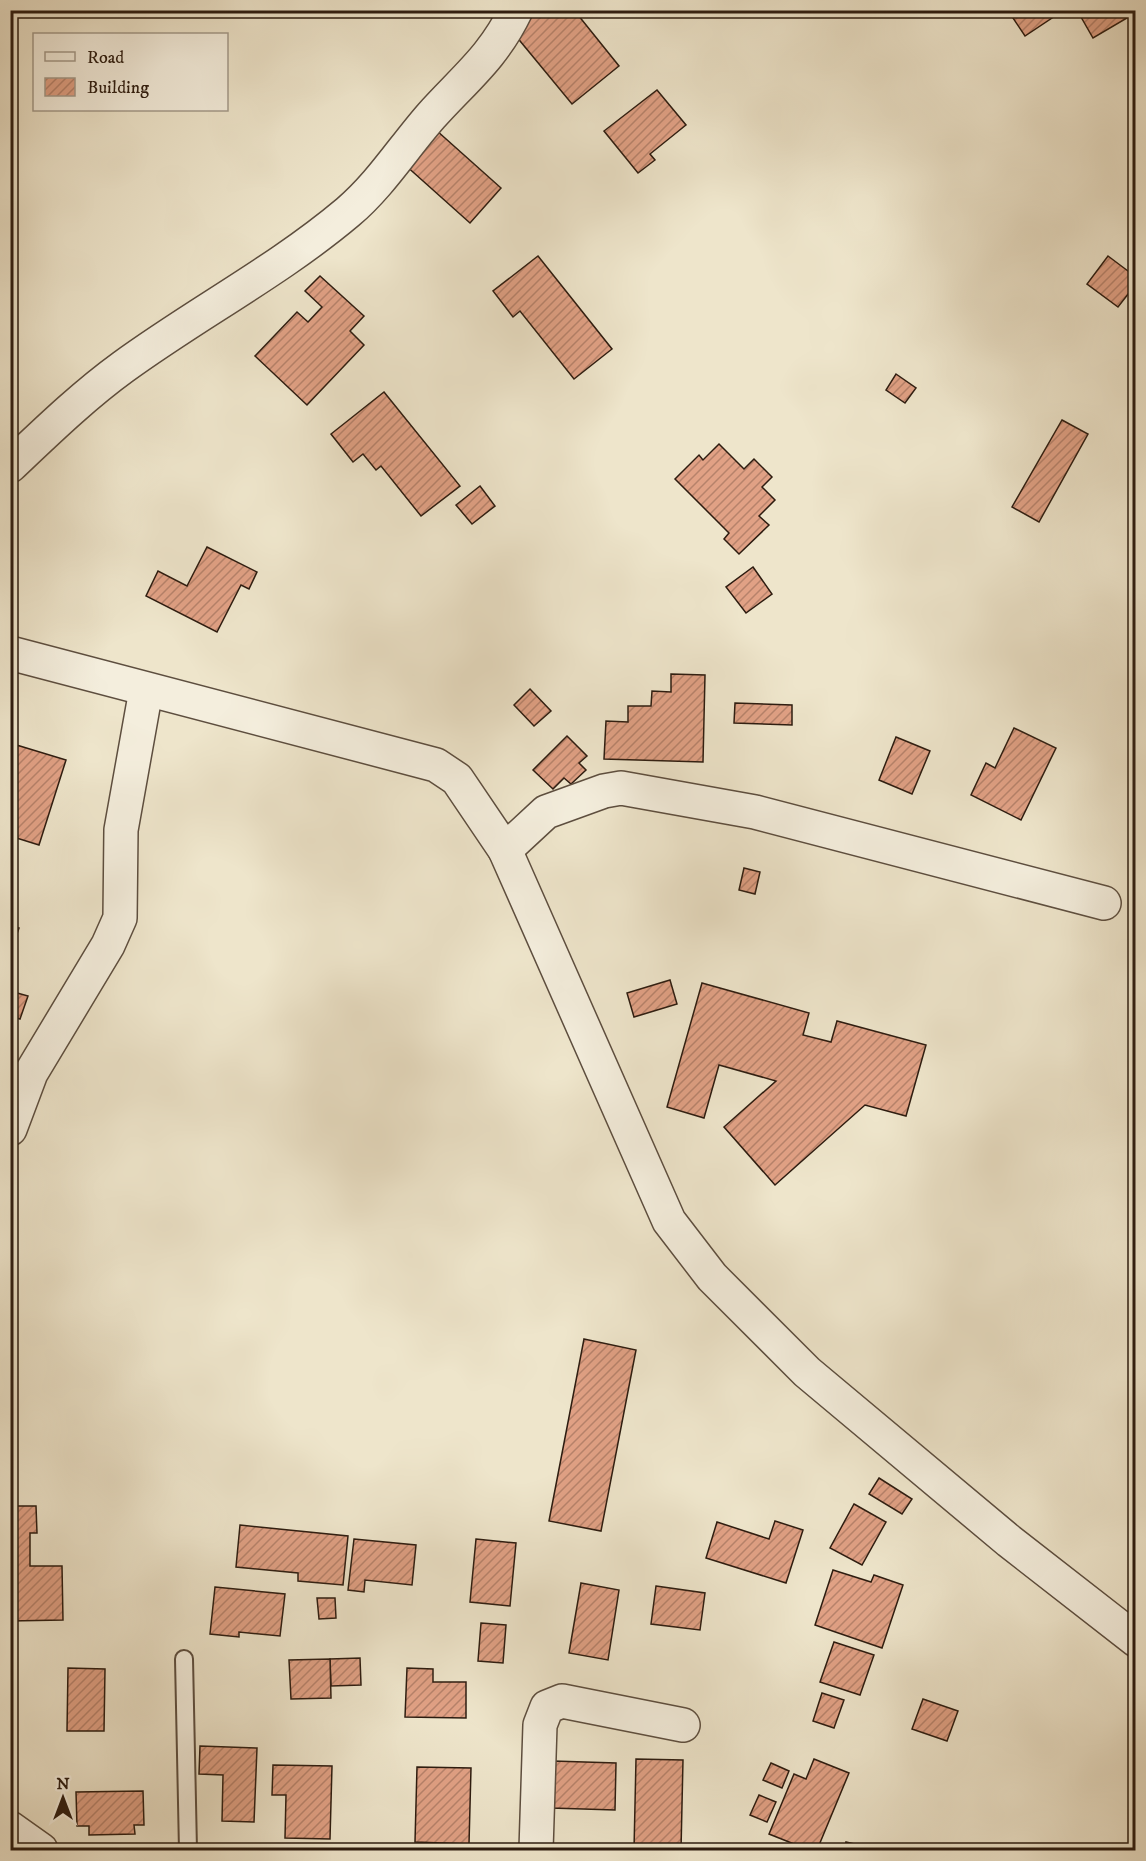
<svg xmlns="http://www.w3.org/2000/svg" width="1146" height="1861" viewBox="0 0 1146 1861" font-family="'IM FELL DW Pica',serif">
  <defs>
    <pattern id="building-hatch" width="6" height="6" patternUnits="userSpaceOnUse" patternTransform="scale(1.5)"><rect width="6" height="6" fill="#e1a185"/><path d="M-1 1l2-2M0 6l6-6M5 7l2-2" fill="none" stroke="#b7826b"/></pattern>
  </defs>
  <rect width="100%" height="100%" fill="#eee5cb"/>
  <filter id="stains"><feTurbulence type="fractalNoise" baseFrequency=".00333" numOctaves="4"/><feColorMatrix values="0 0 0 0 .2 0 0 0 0 .09 0 0 0 0 .02 0 0 0 .5 -.17"/></filter>
  <radialGradient id="worn" r=".72"><stop offset=".6" stop-color="#630" stop-opacity="0"/><stop offset="1" stop-color="#630" stop-opacity=".3"/></radialGradient>
  <g fill="url(#building-hatch)" stroke="#2d1c10" stroke-width="1.5">
    <polygon points="535,10 574,10 619,66 572,104 511,30"/>
    <polygon points="1011,10 1064,10 1025,36 1009,12"/>
    <polygon points="1077,10 1122,10 1127,18 1093,38"/>
    <polygon points="657,90 686,125 650,154 655,160 638,173 604,131"/>
    <polygon points="436,130 501,188 470,223 404,164"/>
    <polygon points="538,256 612,349 574,379 520,311 513,317 493,291"/>
    <polygon points="1108,256 1136,277 1136,284 1118,307 1087,284"/>
    <polygon points="320,276 364,316 350,331 364,345 307,405 255,356 297,312 308,322 322,307 305,291"/>
    <polygon points="896,374 916,388 905,403 886,390"/>
    <polygon points="384,392 460,486 421,516 381,466 376,470 363,454 353,462 331,434"/>
    <polygon points="1062,420 1088,434 1039,522 1012,507"/>
    <polygon points="719,444 744,469 754,459 772,477 762,487 775,500 759,516 769,525 739,554 724,539 729,533 675,479 699,455 703,460"/>
    <polygon points="480,486 495,506 472,524 456,505"/>
    <polygon points="207,547 257,572 249,589 241,585 217,632 146,596 158,571 187,586"/>
    <polygon points="753,567 772,594 746,613 726,587"/>
    <polygon points="671,674 705,675 703,762 604,759 606,721 628,722 628,706 651,706 652,691 671,692"/>
    <polygon points="530,689 551,711 534,726 514,705"/>
    <polygon points="735,703 792,705 792,725 734,723"/>
    <polygon points="1014,728 1056,748 1021,820 971,795 986,763 995,768"/>
    <polygon points="567,736 587,756 579,763 586,770 571,784 564,778 553,789 533,770"/>
    <polygon points="896,737 930,751 912,794 879,780"/>
    <polygon points="10,743 66,760 39,845 10,836"/>
    <polygon points="744,868 760,872 755,894 739,890"/>
    <polygon points="10,926 19,928 10,954"/>
    <polygon points="670,980 677,1004 634,1017 627,993"/>
    <polygon points="702,983 809,1013 803,1035 831,1042 837,1021 926,1045 906,1116 865,1105 775,1185 724,1127 776,1081 719,1065 704,1118 667,1107"/>
    <polygon points="10,991 28,996 20,1019 10,1016"/>
    <polygon points="584,1339 636,1350 601,1531 549,1521"/>
    <polygon points="879,1478 912,1499 902,1514 869,1494"/>
    <polygon points="854,1504 886,1522 862,1565 830,1548"/>
    <polygon points="10,1506 36,1506 37,1533 30,1533 30,1566 62,1566 63,1620 10,1621"/>
    <polygon points="775,1521 803,1530 786,1583 706,1558 717,1522 769,1539"/>
    <polygon points="240,1525 348,1536 343,1585 298,1581 298,1573 236,1567"/>
    <polygon points="354,1539 416,1545 412,1585 365,1580 364,1592 348,1590"/>
    <polygon points="476,1539 516,1543 510,1606 470,1602"/>
    <polygon points="833,1570 871,1582 874,1575 903,1585 882,1648 815,1625"/>
    <polygon points="581,1583 619,1590 608,1660 569,1653"/>
    <polygon points="656,1586 705,1593 700,1630 651,1624"/>
    <polygon points="215,1587 285,1594 280,1636 239,1632 239,1637 210,1634"/>
    <polygon points="317,1598 335,1598 336,1618 319,1619"/>
    <polygon points="481,1623 506,1625 503,1663 478,1661"/>
    <polygon points="834,1642 874,1655 860,1695 820,1682"/>
    <polygon points="360,1658 361,1685 331,1686 330,1659"/>
    <polygon points="330,1659 331,1698 291,1699 289,1660"/>
    <polygon points="68,1668 105,1669 104,1731 67,1731"/>
    <polygon points="407,1668 433,1669 433,1682 466,1682 466,1718 405,1717"/>
    <polygon points="822,1693 844,1700 834,1728 813,1721"/>
    <polygon points="923,1699 958,1711 947,1741 912,1729"/>
    <polygon points="200,1746 257,1748 254,1822 222,1821 223,1775 199,1774"/>
    <polygon points="636,1759 683,1760 681,1850 634,1850"/>
    <polygon points="814,1759 849,1773 817,1850 809,1850 769,1834 794,1774 806,1779"/>
    <polygon points="553,1761 616,1763 615,1810 551,1808"/>
    <polygon points="771,1763 789,1771 782,1788 763,1780"/>
    <polygon points="273,1765 332,1766 330,1839 285,1838 286,1795 272,1795"/>
    <polygon points="417,1767 471,1768 469,1844 415,1842"/>
    <polygon points="143,1791 144,1825 134,1825 135,1834 89,1835 89,1826 77,1826 76,1792"/>
    <polygon points="759,1795 776,1802 767,1822 750,1815"/>
    <polygon points="846,1842 880,1850 844,1850"/>
  </g>
  <g fill="none" stroke-linecap="round" stroke-linejoin="round">
    <defs>
      <polyline id="lane" points="184,1659 188,1850"/>
      <g id="street">
        <path d="M10,466C46,432 83,396 123,367C197,313 278,271 348,212C380,185 403,148 431,116C464,79 493,58 516,10"/>
        <polyline points="10,653 436,765 457,779 505,850 669,1221 712,1277 807,1372 1009,1541 1136,1640"/>
        <polyline points="505,850 546,812 604,791 621,788 755,812 1104,903"/>
        <polyline points="10,1129 31,1073 108,945 120,918 121,830 146,690"/>
        <polyline points="10,1828 41,1850"/>
        <polyline points="536,1850 540,1725 547,1707 562,1701 683,1725"/>
      </g>
    </defs>
    <use href="#lane" stroke="#5d4e3f" stroke-width="20"/>
    <use href="#street" stroke="#5d4e3f" stroke-width="36"/>
    <use href="#lane" stroke="#f4eedd" stroke-width="16"/>
    <use href="#street" stroke="#f4eedd" stroke-width="33"/>
  </g>
  <rect width="1146" height="1861" fill="none" stroke="#eee5cb" stroke-width="36"/>
  <rect x="12" y="12" width="1122" height="1837" fill="none" stroke="#2d1c10" stroke-width="3"/>
  <rect x="18" y="18" width="1110" height="1825" fill="none" stroke="#2d1c10" stroke-width="1.5"/>
  <rect x="33" y="33" width="195" height="78" fill="#f4eedd" stroke="#a49a8b" stroke-width="1.5"/>
  <rect x="45" y="52" width="30" height="9" fill="#f4eedd" stroke="#a49a8b" stroke-width="1.5"/>
  <text x="87" y="63" font-size="18" fill="#2d1c10">Road</text>
  <rect x="45" y="78" width="30" height="18" fill="url(#building-hatch)" stroke="#a49a8b" stroke-width="1.5"/>
  <text x="87" y="93" font-size="18" fill="#2d1c10">Building</text>
  <g transform="translate(63 1798)" stroke="#f4eedd" stroke-width="4.5" paint-order="stroke">
  <path d="M0-4.5L10 22L0 15L-10 22Z" fill="#2d1c10"/>
  <text y="-9" font-size="16" font-weight="bold" text-anchor="middle" fill="#2d1c10">N</text>
  </g>
  <rect width="100%" height="100%" filter="url(#stains)"/>
  <rect width="100%" height="100%" fill="url(#worn)"/>
</svg>
